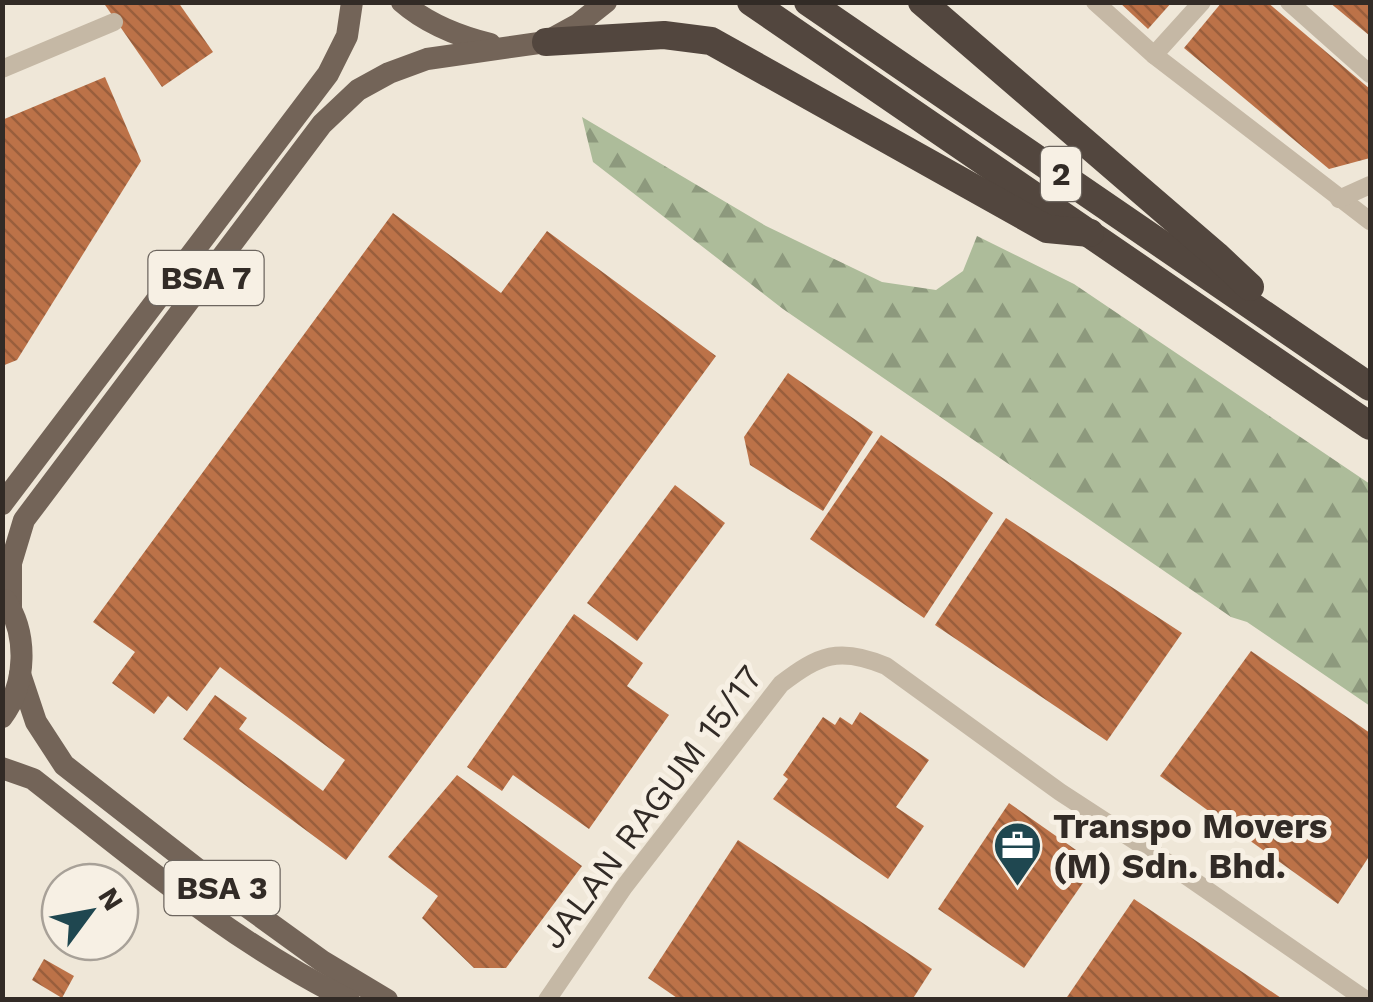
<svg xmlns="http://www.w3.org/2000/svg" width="1373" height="1002" viewBox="0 0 1373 1002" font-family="'Work Sans',sans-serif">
  <defs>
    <pattern id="forest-firs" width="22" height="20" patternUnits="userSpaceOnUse" patternTransform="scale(2.5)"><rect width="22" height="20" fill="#adbc9a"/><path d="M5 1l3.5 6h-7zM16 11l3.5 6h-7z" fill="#8d997d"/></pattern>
    <pattern id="building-back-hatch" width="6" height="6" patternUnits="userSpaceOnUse" patternTransform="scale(2.5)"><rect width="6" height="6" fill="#bc7248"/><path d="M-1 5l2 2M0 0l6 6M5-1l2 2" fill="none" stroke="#995e3c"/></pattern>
  </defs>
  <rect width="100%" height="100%" fill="#efe7d8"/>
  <polygon fill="url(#forest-firs)" points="582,117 766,226 882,282 936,290 963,271 977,236 1074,284 1370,484 1370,706 1247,622 1231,617 783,309 593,162"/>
  <g fill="url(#building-back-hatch)">
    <polygon points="103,2 178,2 213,52 162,87"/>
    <polygon points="1119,2 1172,2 1148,29"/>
    <polygon points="1222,2 1267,2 1370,89 1370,158 1329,169 1184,48"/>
    <polygon points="1329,2 1370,2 1370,36"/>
    <polygon points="105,77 141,161 17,360 2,366 2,120"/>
    <polygon points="393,213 501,293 547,231 716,356 346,860 183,739 215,695 247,718 239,729 323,791 345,760 220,667 187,711 168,696 154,714 112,683 135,652 93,622"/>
    <polygon points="788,373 873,432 823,511 750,465 744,437"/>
    <polygon points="881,435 993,513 924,618 810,539"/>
    <polygon points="675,485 725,523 637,641 587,603"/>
    <polygon points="1006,518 1182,633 1107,741 935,625"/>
    <polygon points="574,614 643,663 627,686 669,715 589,829 513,775 502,791 467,767"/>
    <polygon points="1251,651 1370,733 1370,855 1338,904 1160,776"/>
    <polygon points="860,712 929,760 896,807 924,826 888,879 773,799 788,779 783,775 823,717 835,725 840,717 852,725"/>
    <polygon points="457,775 582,866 506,968 474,968 422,918 438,896 388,857"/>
    <polygon points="1009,803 1096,864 1024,968 938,909"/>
    <polygon points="738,840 932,969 912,1000 680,1000 648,978"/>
    <polygon points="1134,899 1284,1000 1065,1000"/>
    <polygon points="44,959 74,976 62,998 32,980"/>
  </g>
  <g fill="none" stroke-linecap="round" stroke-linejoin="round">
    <g stroke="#c5b8a5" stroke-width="18">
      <polyline points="1095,2 1154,55 1370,221"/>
      <polyline points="1289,2 1370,74"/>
      <polyline points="1154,55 1202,2"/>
      <polyline points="2,69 114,22"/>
      <polyline points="1339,199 1370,185"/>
      <path d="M547,1000L624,887L781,684C819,655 839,646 886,666L1060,792L1146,848L1366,1000"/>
    </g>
    <g stroke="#736458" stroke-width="22">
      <path d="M402,2C427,24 458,36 490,44"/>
      <polyline points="2,504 328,74 347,36 352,2"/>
      <polyline points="11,609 11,563 24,520 322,124 358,90 389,73 427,59 546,42 577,25 606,2"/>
      <polyline points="20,674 36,722 64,765 228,893 322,961 387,1000"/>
      <path d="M2,717C27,684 28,633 5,600"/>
      <path d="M2,768L33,779C134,858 233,943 349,1000"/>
    </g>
    <g stroke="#52463e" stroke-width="28">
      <polyline points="751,2 1370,426"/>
      <polyline points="808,2 1370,387"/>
      <polyline points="922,2 1216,255 1250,287"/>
      <polyline points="546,42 664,35 711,41 1047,229 1090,233"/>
    </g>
  </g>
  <defs>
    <symbol id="office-pin" viewBox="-11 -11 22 30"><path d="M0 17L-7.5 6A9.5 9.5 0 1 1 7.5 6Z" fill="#1f4750" stroke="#f7f0e4"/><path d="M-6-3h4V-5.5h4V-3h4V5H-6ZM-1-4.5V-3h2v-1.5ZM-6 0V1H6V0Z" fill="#fff"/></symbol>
  </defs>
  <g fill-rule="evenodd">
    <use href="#office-pin" x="990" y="818" width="55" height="75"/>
  </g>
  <g text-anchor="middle" stroke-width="10" stroke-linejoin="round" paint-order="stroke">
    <g fill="#f7f0e4" stroke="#6d665f" stroke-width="2.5">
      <rect x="1041" y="147" width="40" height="54" rx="8"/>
      <rect x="148.5" y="251" width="115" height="54" rx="8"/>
      <rect x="164.5" y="861" width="115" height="54" rx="8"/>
    </g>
    <g font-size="32" font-weight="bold" fill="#322b26">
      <text x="1061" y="185">2</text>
      <text x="206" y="289">BSA 7</text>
      <text x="222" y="899">BSA 3</text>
    </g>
    <g font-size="35" fill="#322b26" stroke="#f7f0e4">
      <text transform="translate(651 807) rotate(-53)" y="12">JALAN RAGUM 15/17</text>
    </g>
    <g font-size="35" font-weight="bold" fill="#322b26" stroke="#f7f0e4" text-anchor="start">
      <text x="1053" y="838">Transpo Movers<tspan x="1053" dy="40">(M) Sdn. Bhd.</tspan></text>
    </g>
  </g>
  <rect width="1373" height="1002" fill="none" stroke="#322b26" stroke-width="10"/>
  <g transform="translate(90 912) rotate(58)"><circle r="48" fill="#f7f0e4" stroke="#a8a198" stroke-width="2.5"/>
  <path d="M0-8L18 38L0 25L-18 38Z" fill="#1f4750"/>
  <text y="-15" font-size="28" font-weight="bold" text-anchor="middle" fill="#322b26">N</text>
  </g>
</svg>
